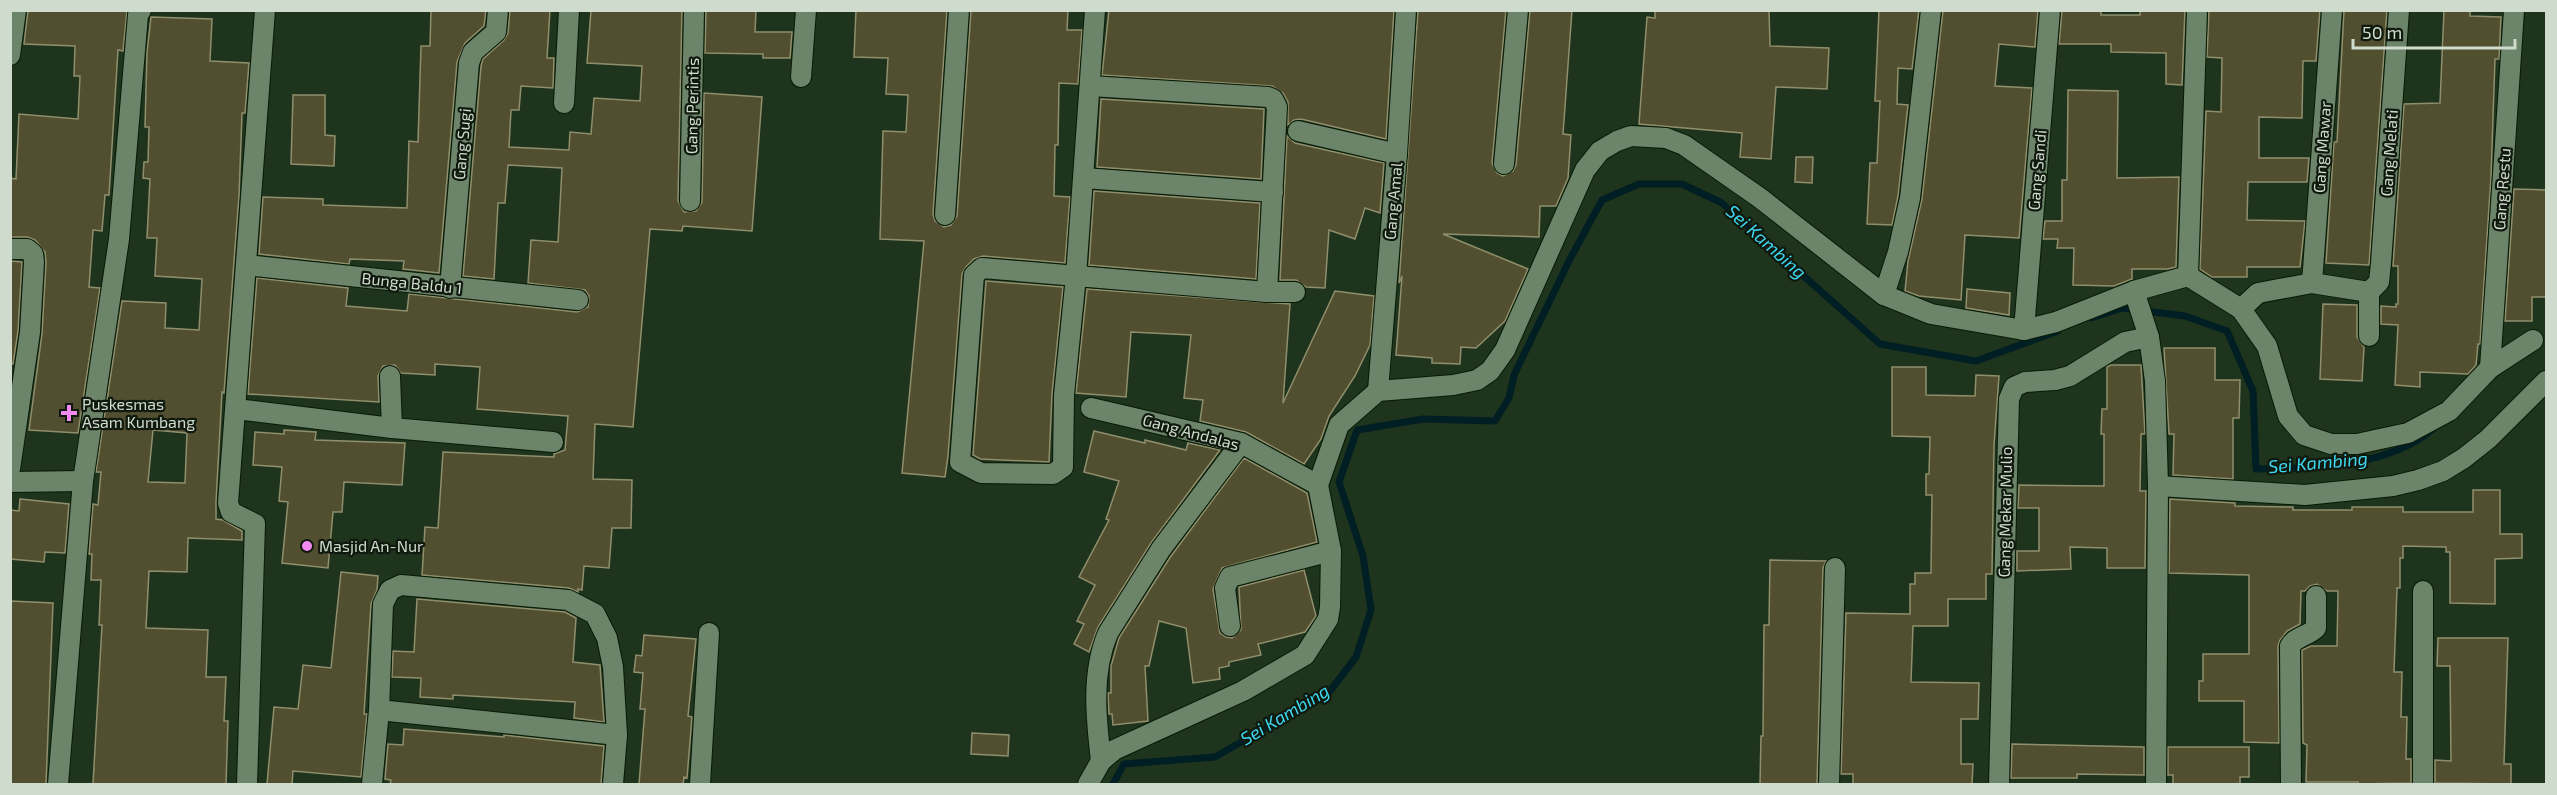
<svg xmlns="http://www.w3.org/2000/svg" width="2557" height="795" viewBox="0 0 2557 795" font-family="'Exo 2',sans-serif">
  <rect width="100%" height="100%" fill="#1f341c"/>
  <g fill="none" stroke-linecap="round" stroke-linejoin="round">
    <g stroke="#001f24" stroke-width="7">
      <path d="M2091,318L2122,308L2185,316L2227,331L2253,391L2256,469C2313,469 2388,467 2433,429"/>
      <polyline points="1113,784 1124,764 1215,757 1330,691 1356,657 1371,610 1363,556 1339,482 1357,430 1423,419 1495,421 1509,398 1514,375 1570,259 1602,200 1639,184 1682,184 1722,203 1880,344 1976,361 2058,331"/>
    </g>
  </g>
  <g fill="#514f2f" stroke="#908f6d" stroke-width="1.5" fill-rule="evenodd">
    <polygon points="28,10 127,10 123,51 118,50 109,195 105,195 102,231 93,230 89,287 100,288 78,433 29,430 42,334 46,262 45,252 35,240 27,237 10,237 10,178 16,179 19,114 78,119 80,76 74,76 75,46 24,44"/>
    <polygon points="431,10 486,10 484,26 465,43 457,62 439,273 403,269 404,261 350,259 349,264 259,254 263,197 323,199 323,205 407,208 409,141 418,142 421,46 430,46"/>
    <polygon points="510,10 550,10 547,58 554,58 553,88 521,86 519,110 511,110 509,147 569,150 570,132 591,134 594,98 640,101 642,66 587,63 591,10 682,10 678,201 684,212 696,211 702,202 704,93 762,97 752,231 683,226 682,231 650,229 633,427 595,424 593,479 632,480 631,528 612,528 609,568 584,566 582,590 578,589 578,592 569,588 422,575 425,527 438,528 443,452 554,457 554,454 565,450 568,416 477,409 480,367 435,364 435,375 401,373 395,365 383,366 378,376 379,402 248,394 257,278 348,288 346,306 407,311 409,294 577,312 588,307 589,296 585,290 528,283 531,240 558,242 562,168 508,165 505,203 498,203 494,279 463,276 481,66 483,59 504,40 508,33"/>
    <polygon points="706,10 756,10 755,32 792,32 790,58 763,58 763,54 705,53"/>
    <polygon points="856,10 947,10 933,214 935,221 944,227 951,225 957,216 971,10 1068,10 1067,30 1082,30 1078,84 1059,83 1058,145 1055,145 1054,196 1070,197 1065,263 983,256 974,259 966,267 962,274 948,456 945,477 902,473 924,241 880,239 883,131 906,132 908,95 886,94 888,58 854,57"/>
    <polygon points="1109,10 1394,10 1386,139 1301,119 1294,120 1288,125 1288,102 1283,93 1272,86 1102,75"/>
    <polygon points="1418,10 1506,10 1492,163 1497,173 1503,176 1513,171 1516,165 1530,10 1572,10 1563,134 1571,135 1568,178 1556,206 1540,206 1539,237 1443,234 1528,269 1505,321 1476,348 1461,347 1460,364 1432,363 1432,358 1396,355 1402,276 1399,283"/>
    <polygon points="1655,10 1769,10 1770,46 1829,48 1827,89 1776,87 1771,159 1740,157 1742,133 1639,124 1647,17 1655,18"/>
    <polygon points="1879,10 1919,10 1912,69 1898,68 1897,104 1908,105 1898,196 1892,225 1867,224 1870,163 1877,163 1880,101 1875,101"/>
    <polygon points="1943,10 2038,10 2035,47 1999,44 1995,86 2032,88 2019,238 1965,235 1961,300 1919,296 1905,291 1908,261 1922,199"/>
    <polygon points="2062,10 2101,10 2101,15 2140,15 2140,10 2185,10 2182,85 2166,84 2166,53 2111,52 2111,44 2059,44"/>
    <polygon points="2209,10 2320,10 2316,61 2303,61 2302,118 2259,117 2259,158 2309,158 2307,182 2248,182 2247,220 2305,221 2300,267 2247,267 2247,277 2212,277 2200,269 2206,111 2221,112 2222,58 2207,57"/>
    <polygon points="2344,10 2387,10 2369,265 2326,263 2334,142 2337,142"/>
    <polygon points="2444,10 2470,10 2470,16 2501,17 2499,59 2495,59 2491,177 2480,344 2478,344 2476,365 2468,374 2420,372 2420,387 2395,385 2398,325 2381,324 2381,306 2396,307 2396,304 2398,304 2398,266 2393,266 2404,104 2440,103"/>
    <path d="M151,17L212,19L210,61L249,63L245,113H242L239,196L224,393L222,392L216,502V519L223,520L242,531V540L188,538L187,572L149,571L146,628L208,630L206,677H226L224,721H228L226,784H93L102,625H99L101,580H91L92,554H89L93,504L98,505L101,472H96L122,301L166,303L165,328L199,330L202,279L155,276L157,238H147L150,179L143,178L144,162H148L149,127H145L147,52ZM153,430L187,433L185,483L148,482Z"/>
    <polygon points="2068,90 2118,91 2117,178 2179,177 2176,267 2168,269 2132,269 2132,279 2114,286 2073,285 2074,248 2057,248 2058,239 2043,239 2045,221 2062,221 2062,180 2067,180"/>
    <polygon points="293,95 325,95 325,135 335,136 334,166 291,164"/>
    <polygon points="1101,99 1264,109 1261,179 1097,167"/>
    <polygon points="1287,136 1295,143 1384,163 1380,213 1365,208 1355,239 1329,230 1325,288 1306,287 1296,280 1280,280"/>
    <polygon points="1796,157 1813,157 1812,183 1795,182"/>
    <polygon points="2514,189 2547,190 2547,297 2532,297 2532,321 2505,321"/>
    <polygon points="1094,191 1260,203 1256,279 1089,265"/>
    <polygon points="10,261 22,262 18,331 13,364 10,363"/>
    <polygon points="986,281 1063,287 1052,394 1049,462 980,459 973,455"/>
    <polygon points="1087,289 1290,304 1283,403 1335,291 1374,296 1370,345 1355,376 1329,416 1321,439 1304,464 1246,432 1200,421 1203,400 1184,398 1191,335 1131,332 1126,397 1076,393"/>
    <polygon points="1967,289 2010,293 2009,315 1966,308"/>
    <polygon points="2323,304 2357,305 2357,337 2364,347 2362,381 2320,379"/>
    <polygon points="2164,348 2215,348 2215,380 2240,380 2239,418 2233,418 2233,479 2173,475 2174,434 2169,434"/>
    <polygon points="2111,365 2141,365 2145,434 2141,434 2140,491 2146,491 2145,568 2107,568 2107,548 2070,547 2071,569 2017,571 2017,551 2039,551 2039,508 2018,508 2019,485 2104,486 2104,434 2101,434 2102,409 2107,409 2107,367"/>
    <polygon points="1892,367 1926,367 1926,395 1975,396 1976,375 1999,376 1994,445 1992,574 1986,574 1986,599 1948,599 1948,626 1913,626 1911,682 1979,683 1978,719 1961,719 1961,764 1973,764 1972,784 1853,784 1853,774 1841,774 1846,613 1910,614 1910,584 1915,584 1915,573 1931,573 1932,495 1926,495 1926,474 1929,474 1930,437 1892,436"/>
    <polygon points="284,430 316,432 315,440 405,443 402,485 344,482 342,512 333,512 328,568 282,563 288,502 279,501 282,467 253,465 255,432 284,434"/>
    <polygon points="1094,431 1145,443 1145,440 1186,450 1188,443 1220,450 1151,543 1098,627 1089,652 1074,644 1084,624 1077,621 1095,585 1079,577 1109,520 1106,519 1119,481 1084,472"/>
    <polygon points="1244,458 1307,493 1317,542 1222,568 1213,589 1220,633 1226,637 1232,638 1241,630 1239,587 1304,570 1316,616 1305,632 1258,644 1261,655 1229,662 1229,666 1219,668 1220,679 1193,683 1186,628 1159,621 1149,666 1145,666 1148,721 1113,725 1112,714 1109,714 1108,693 1111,693 1111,666 1119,638 1171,556"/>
    <polygon points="2473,490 2500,490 2500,534 2522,534 2522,558 2495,559 2495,604 2450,603 2450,552 2446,552 2446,547 2403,546 2403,558 2400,558 2400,588 2397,588 2394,672 2402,672 2401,717 2407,717 2406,759 2411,759 2411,783 2358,784 2358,782 2306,782 2307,745 2303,743 2302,650 2311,646 2337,646 2338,591 2327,591 2317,584 2310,586 2305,591 2301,591 2300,624 2287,631 2280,640 2278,646 2279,743 2244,742 2244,701 2199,701 2199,681 2203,681 2203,654 2249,654 2249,575 2169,573 2170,499 2235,503 2235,506 2293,507 2293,510 2352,510 2352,507 2403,507 2403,512 2473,512"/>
    <polygon points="20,499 69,504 65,553 45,552 44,562 10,559 10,510 19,511"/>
    <polygon points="1770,560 1826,561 1823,568 1817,784 1760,784 1761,736 1763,736 1764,625 1769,625"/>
    <polygon points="341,572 378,576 377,590 371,604 364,714 367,714 361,777 293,771 292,784 267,784 274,707 298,709 303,665 331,668"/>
    <polygon points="417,599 565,612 576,618 573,662 600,665 604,722 574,718 575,702 453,695 453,699 420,697 421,678 392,677 393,651 414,652"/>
    <polygon points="10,601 53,603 46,784 10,784"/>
    <polygon points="644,635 696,639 688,716 692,717 687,778 684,777 683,784 639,784 645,709 640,709 643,673 634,672 636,655 642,656"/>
    <polygon points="2438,638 2508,638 2504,764 2511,764 2511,784 2435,783 2435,760 2451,761 2450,666 2437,666"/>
    <polygon points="404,729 504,737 504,735 604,746 601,784 390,784 391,780 385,779 388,744 403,745"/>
    <polygon points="972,733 1009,735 1008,756 971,754"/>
    <polygon points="2012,744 2144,747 2144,775 2077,774 2077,778 2011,778"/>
    <polygon points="2168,747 2249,747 2249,777 2240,777 2240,784 2173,784 2173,775 2168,775"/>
  </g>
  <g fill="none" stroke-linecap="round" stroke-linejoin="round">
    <defs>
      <g id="street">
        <polyline points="1095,10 1076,276 1064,395 1063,467 1053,474 981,473 960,462 974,275 982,268 1267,292 1295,292"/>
        <polyline points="10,55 16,10"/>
        <polyline points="801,77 806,10"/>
        <polyline points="1090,86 1268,97 1273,99 1277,107 1267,292"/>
        <polyline points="564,103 569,10"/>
        <polyline points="1298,131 1397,154"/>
        <polyline points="1504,164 1518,10"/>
        <polyline points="1084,178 1273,192"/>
        <polyline points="690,201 694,10"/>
        <polyline points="945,215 959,10"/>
        <polyline points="10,249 27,249 33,254 34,262 30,332 10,469"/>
        <polyline points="246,265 578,300"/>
        <polyline points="2188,276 2197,10"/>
        <polyline points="2312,283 2332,10"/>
        <polyline points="450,288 469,63 473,52 496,32 498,10"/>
        <polyline points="2134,291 2149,337 2155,381 2158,486 2156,784"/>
        <polyline points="2369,292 2379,282 2381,263 2399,10"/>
        <polyline points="2369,292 2369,336"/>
        <polyline points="1884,295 1898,252 1910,198 1931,10"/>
        <polyline points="2241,309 2258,293 2312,283 2369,292"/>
        <polyline points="2024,330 2050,10"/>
        <polyline points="2490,368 2514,10"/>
        <polyline points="390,376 392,428"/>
        <polyline points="1378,391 1397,154 1406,10"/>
        <polyline points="1091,408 1241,443 1318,485"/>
        <polyline points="236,409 392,428 553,442"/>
        <polyline points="10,482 83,481"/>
        <polyline points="2158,486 2305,495 2393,486 2418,480 2443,471 2464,458 2488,439 2546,381"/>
        <polyline points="2423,591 2423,784"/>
        <polyline points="1230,626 1225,588 1230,577 1331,551"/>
        <polyline points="379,710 617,735"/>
        <path d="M1101,761C1096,718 1091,673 1108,633L1161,549L1241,443"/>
        <polyline points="58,784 83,481 119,239 138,15 141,10"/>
        <polyline points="247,784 255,524 231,512 228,503 265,10"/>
        <polyline points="372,784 379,710 383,604 390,590 401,585 568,600 595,614 607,638 613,667 617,735 613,784"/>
        <polyline points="700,784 709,633"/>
        <polyline points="1088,784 1101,761 1114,750 1243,691 1305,655 1328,619 1330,607 1331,551 1318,485 1339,425 1378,391 1453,385 1477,380 1490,371 1505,350 1585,170 1600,151 1617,141 1631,136 1666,138 1684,145 1760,198 1884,295 1931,314 2024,330 2056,322 2134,291 2188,276 2241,309 2267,346 2288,416 2304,435 2331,444 2357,444 2408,433 2449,411 2490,368 2533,340"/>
        <polyline points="1829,784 1835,568"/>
        <polyline points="1999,784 2009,399 2014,387 2025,382 2055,380 2070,376 2125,342 2149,337"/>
        <path d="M2291,784L2290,646C2295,637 2308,636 2316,628V596"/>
      </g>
    </defs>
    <use href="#street" stroke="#081b05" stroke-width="22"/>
    <use href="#street" stroke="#6c8469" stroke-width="20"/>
  </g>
  <g fill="#f28af2" stroke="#10190e" stroke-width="2">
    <path d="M66 404h6v6h6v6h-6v6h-6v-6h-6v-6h6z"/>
    <circle cx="307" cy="546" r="6"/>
  </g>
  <g text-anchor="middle" stroke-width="4.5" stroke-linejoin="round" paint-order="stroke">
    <g font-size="16" fill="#cfdccd" stroke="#10190e">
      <text transform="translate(692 106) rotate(-89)" y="6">Gang Perintis</text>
      <text transform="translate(462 144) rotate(-85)" y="6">Gang Sugi</text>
      <text transform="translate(2322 147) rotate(-86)" y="6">Gang Mawar</text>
      <text transform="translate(2389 153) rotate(-86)" y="6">Gang Melati</text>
      <text transform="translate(2037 170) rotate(-85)" y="6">Gang Sandi</text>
      <text transform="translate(2502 189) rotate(-86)" y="6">Gang Restu</text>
      <text transform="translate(1393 201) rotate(-85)" y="6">Gang Amal</text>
      <text transform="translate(412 283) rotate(6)" y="6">Bunga Baldu 1</text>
      <text transform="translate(1191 432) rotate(15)" y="6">Gang Andalas</text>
      <text transform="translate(2005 512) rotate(-89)" y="6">Gang Mekar Mulio</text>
    </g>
    <g font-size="16" fill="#cfdccd" stroke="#10190e" text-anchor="start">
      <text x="82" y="410">Puskesmas<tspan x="82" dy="18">Asam Kumbang</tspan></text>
      <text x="319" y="552">Masjid An-Nur</text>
    </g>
    <g font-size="18" font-style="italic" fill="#3ed8f1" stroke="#10190e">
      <text transform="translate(1766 242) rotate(42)" y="6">Sei Kambing</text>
      <text transform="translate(2318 463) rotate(-5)" y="6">Sei Kambing</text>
      <text transform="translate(1285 715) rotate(-31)" y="6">Sei Kambing</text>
    </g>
  </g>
  <rect width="2557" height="795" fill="none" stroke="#cfdccd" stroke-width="24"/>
  <path d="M2353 39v9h162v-9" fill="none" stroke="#cfdccd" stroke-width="3"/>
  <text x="2362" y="39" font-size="18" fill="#cfdccd" stroke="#10190e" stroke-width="4.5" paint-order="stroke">50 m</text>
</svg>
